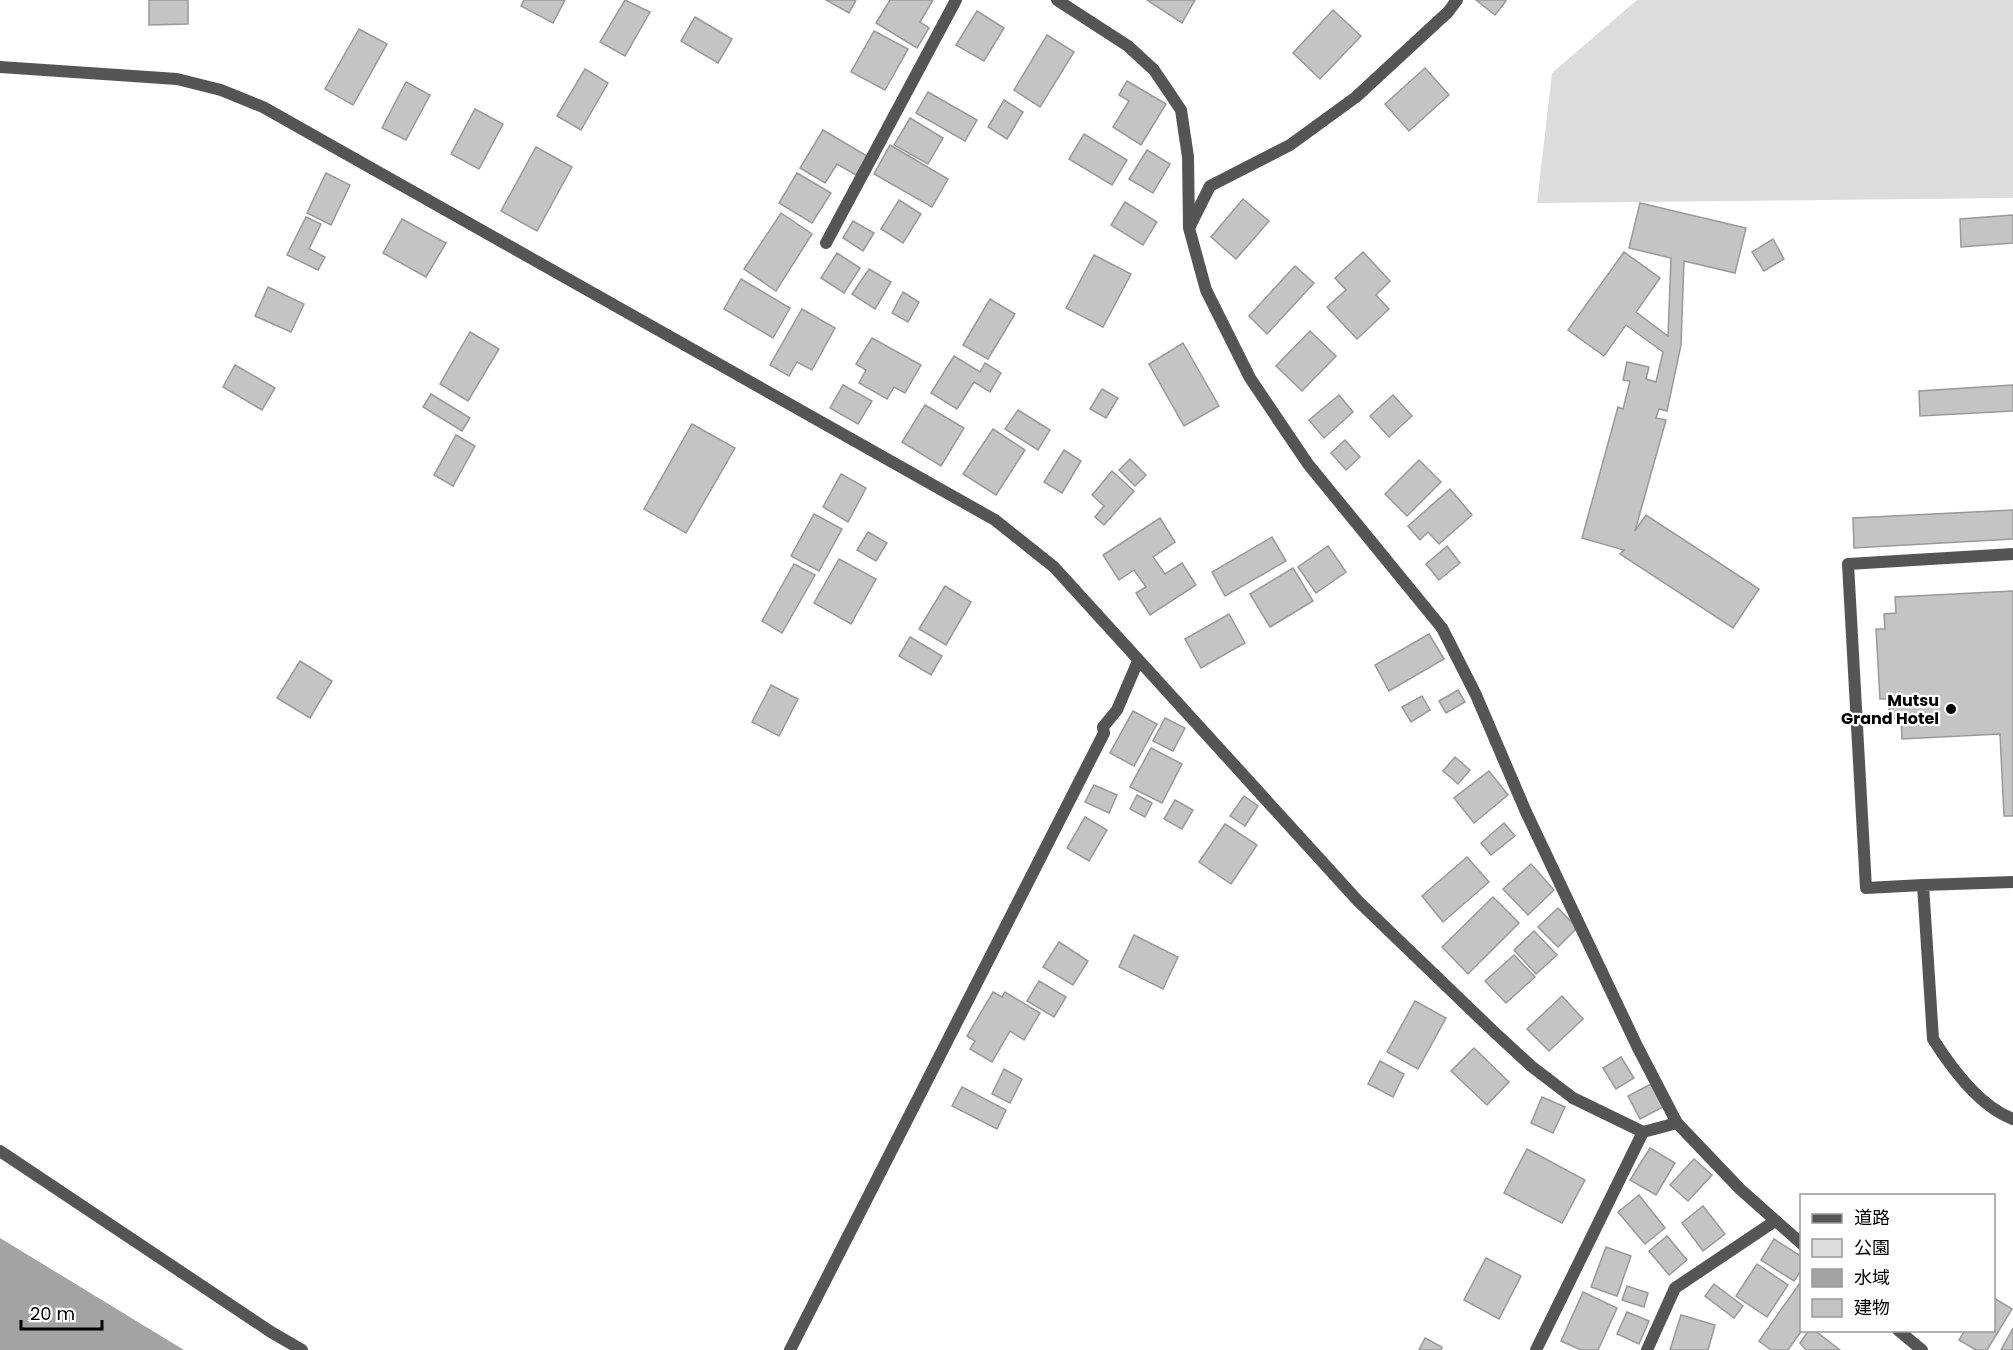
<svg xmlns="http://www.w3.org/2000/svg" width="2013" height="1350" viewBox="0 0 2013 1350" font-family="Poppins,'Noto Sans JP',sans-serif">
  <rect width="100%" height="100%" fill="#fff"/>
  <polygon fill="#dcdcdc" points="1637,0 2013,0 2013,198 1537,203 1552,73"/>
  <polygon fill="#a3a3a3" points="0,1238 184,1350 0,1350"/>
  <g fill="#c4c4c4" stroke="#999" stroke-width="1.5">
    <polygon points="149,0 188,0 188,24 149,25"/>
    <polygon points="524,0 565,0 553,23 521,6"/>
    <polygon points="625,0 650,12 625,56 600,42"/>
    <polygon points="826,0 856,0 849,13"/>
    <polygon points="890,0 933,0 920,22 929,28 917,48 876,23"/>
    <polygon points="1147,0 1195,0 1182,23"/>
    <polygon points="1476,0 1505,0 1506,1 1495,15"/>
    <polygon points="1333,10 1361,36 1320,79 1293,53"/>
    <polygon points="977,11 1004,28 984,61 956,45"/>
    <polygon points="695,17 732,39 718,63 681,41"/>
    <polygon points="359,29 387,44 353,105 325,89"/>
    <polygon points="874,31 908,49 885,90 851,72"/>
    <polygon points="1047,35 1074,52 1040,107 1014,90"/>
    <polygon points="1425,68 1449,95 1409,131 1385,104"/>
    <polygon points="585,69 608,83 581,130 557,116"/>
    <polygon points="1127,81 1166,104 1141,145 1113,127 1129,101 1119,95"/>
    <polygon points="406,82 430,95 406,140 382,128"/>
    <polygon points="928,92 977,120 965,141 916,113"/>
    <polygon points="1004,100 1023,112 1007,139 988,127"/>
    <polygon points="475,109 503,124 479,169 451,154"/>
    <polygon points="910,118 943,138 928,164 894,145"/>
    <polygon points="823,130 867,156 856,175 837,164 825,183 800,168"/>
    <polygon points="1084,134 1127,160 1112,185 1069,159"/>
    <polygon points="890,145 948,179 932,207 874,174"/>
    <polygon points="536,147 572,167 537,231 501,211"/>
    <polygon points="1147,150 1170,164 1153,193 1129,179"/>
    <polygon points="326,173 350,185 331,225 307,213"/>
    <polygon points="797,173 831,193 812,223 779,203"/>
    <polygon points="1243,199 1269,221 1236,259 1211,237"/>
    <polygon points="899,200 921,214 903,243 881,229"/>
    <polygon points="1125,202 1157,222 1143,245 1111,225"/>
    <polygon points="1640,203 1746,228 1735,273 1684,261 1681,345 1667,411 1659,409 1656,418 1666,420 1635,531 1646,515 1759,589 1733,628 1620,554 1624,550 1582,538 1618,407 1623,409 1630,381 1623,380 1627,362 1649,367 1646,379 1656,382 1663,352 1626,325 1604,356 1568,330 1624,252 1660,278 1636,312 1668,336 1671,258 1629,248"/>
    <polygon points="781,213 812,234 776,291 744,269"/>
    <polygon points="2013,215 2013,243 1961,247 1960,219"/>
    <polygon points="306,217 321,224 309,249 325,257 318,270 287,255"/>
    <polygon points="402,219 446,243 426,277 383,253"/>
    <polygon points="853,221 874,233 863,251 843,238"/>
    <polygon points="1773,239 1784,259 1764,271 1752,252"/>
    <polygon points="1363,252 1390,281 1376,295 1389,309 1357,339 1327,307 1346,290 1335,278"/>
    <polygon points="837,253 860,268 844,293 821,278"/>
    <polygon points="1094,255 1131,274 1103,327 1066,308"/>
    <polygon points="1295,266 1314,283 1267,334 1249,316"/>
    <polygon points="869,269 891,282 875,309 852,294"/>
    <polygon points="741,279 790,308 773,338 724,309"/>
    <polygon points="268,287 304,304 291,332 255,316"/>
    <polygon points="903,292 919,302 908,322 892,313"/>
    <polygon points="990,299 1015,314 988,359 963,345"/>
    <polygon points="802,309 835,328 812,370 797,362 789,376 770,365"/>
    <polygon points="1310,331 1336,356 1302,391 1276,366"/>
    <polygon points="470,332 499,349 468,401 440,384"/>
    <polygon points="872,338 921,365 905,393 894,387 887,399 859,383 866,370 856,364"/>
    <polygon points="1183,343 1219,406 1184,426 1149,364"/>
    <polygon points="954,356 980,372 985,363 1001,373 990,392 974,382 957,409 931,393"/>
    <polygon points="235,365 275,388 262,410 223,387"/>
    <polygon points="843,385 872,401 858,424 830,408"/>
    <polygon points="2013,385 2013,411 1920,416 1919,391"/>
    <polygon points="1102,389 1118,398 1106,418 1090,409"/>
    <polygon points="431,394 470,418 462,431 423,407"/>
    <polygon points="1339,395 1353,412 1324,438 1309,420"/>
    <polygon points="1393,395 1412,416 1389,437 1370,416"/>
    <polygon points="925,405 964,428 941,466 902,442"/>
    <polygon points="1018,410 1050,430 1038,450 1005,429"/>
    <polygon points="692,424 735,448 686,533 644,509"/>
    <polygon points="993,429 1025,450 996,495 963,474"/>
    <polygon points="456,435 475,446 453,486 434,475"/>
    <polygon points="1345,440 1360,457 1346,470 1331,453"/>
    <polygon points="1064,450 1081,461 1062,493 1044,482"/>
    <polygon points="1130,459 1146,475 1135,486 1119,470"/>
    <polygon points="1419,460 1441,482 1407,516 1385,494"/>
    <polygon points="1112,471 1134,491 1104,525 1095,517 1104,506 1092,495"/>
    <polygon points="841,474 866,488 848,522 823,507"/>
    <polygon points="1450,489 1472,515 1439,544 1428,532 1420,540 1408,526"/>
    <polygon points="2013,510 2013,539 1854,548 1853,518"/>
    <polygon points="814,514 842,529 819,571 791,556"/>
    <polygon points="1160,518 1175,542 1153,557 1165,574 1182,563 1196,585 1150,615 1136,593 1146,587 1134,570 1119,580 1103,555"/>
    <polygon points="868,532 887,543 876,561 857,550"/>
    <polygon points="1272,537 1286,561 1225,596 1212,572"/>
    <polygon points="1328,546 1346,572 1316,593 1298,567"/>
    <polygon points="1447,546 1460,563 1439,580 1426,564"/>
    <polygon points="839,559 876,579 851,624 814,603"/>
    <polygon points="794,564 815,575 782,633 762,621"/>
    <polygon points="1293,568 1313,601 1270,627 1250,594"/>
    <polygon points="945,586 971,602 946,645 919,629"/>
    <polygon points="2013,591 2013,816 2004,816 2000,734 1902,739 1901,718 1889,719 1889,699 1880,699 1876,629 1885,629 1884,614 1896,613 1895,597"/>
    <polygon points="1229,614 1245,643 1201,668 1185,639"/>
    <polygon points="1429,634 1444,659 1389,691 1375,665"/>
    <polygon points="910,637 942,656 931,675 899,656"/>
    <polygon points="300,661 332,681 310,718 277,698"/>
    <polygon points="771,685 798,699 779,736 752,722"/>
    <polygon points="1458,690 1465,702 1446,713 1439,701"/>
    <polygon points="1422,696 1430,710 1411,722 1402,707"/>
    <polygon points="1133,711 1157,724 1134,766 1110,753"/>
    <polygon points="1165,718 1185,728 1173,751 1153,741"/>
    <polygon points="1151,748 1182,764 1162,803 1130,787"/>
    <polygon points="1455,757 1470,770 1458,784 1443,771"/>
    <polygon points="1489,771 1508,795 1474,823 1454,798"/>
    <polygon points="1094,785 1117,795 1109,813 1085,802"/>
    <polygon points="1137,795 1152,803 1145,817 1130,809"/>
    <polygon points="1244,796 1258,806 1245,826 1230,816"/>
    <polygon points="1175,800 1193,810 1182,829 1164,819"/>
    <polygon points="1085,817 1107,830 1089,861 1067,848"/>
    <polygon points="1504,823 1515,836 1491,855 1481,843"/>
    <polygon points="1225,824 1257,845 1231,884 1199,862"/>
    <polygon points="1467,857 1489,882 1443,922 1422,896"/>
    <polygon points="1531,864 1554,890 1528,915 1503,889"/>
    <polygon points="1493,897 1519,923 1468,974 1442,947"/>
    <polygon points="1558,908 1577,928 1558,947 1538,927"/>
    <polygon points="1534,931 1557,955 1536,974 1514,950"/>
    <polygon points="1134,935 1178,957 1163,989 1119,967"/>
    <polygon points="1059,942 1088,961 1073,985 1043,967"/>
    <polygon points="1514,955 1535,977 1506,1003 1485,981"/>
    <polygon points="1039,981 1066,997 1054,1017 1027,1001"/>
    <polygon points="993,992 1002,997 1005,992 1040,1013 1024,1040 1010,1031 992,1062 970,1049 975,1041 967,1036"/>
    <polygon points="1562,996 1583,1019 1549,1051 1527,1029"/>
    <polygon points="1415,1001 1446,1018 1418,1069 1387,1052"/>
    <polygon points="1474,1048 1509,1082 1487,1105 1451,1071"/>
    <polygon points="1621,1057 1634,1078 1616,1089 1603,1068"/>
    <polygon points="1380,1061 1404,1074 1393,1097 1368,1084"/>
    <polygon points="1004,1069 1022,1079 1010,1103 992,1094"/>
    <polygon points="1651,1084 1663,1107 1640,1119 1628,1096"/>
    <polygon points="962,1087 1006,1110 997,1129 952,1106"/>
    <polygon points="1542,1097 1565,1107 1553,1133 1531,1123"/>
    <polygon points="1650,1148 1675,1163 1656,1195 1630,1180"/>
    <polygon points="1527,1149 1585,1180 1562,1223 1504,1193"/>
    <polygon points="1694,1159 1712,1175 1688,1201 1670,1185"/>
    <polygon points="1639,1195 1665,1228 1645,1244 1618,1212"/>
    <polygon points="1703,1206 1725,1234 1703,1251 1682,1223"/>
    <polygon points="1667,1236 1687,1260 1669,1275 1649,1251"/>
    <polygon points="1774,1239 1802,1257 1802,1269 1794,1281 1761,1260"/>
    <polygon points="1606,1247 1631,1256 1617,1296 1591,1287"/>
    <polygon points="1486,1258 1521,1276 1499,1319 1464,1300"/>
    <polygon points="1757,1264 1788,1285 1767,1317 1736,1296"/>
    <polygon points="1802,1280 1802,1330 1788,1350 1771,1350 1759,1341"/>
    <polygon points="1714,1284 1743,1306 1734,1318 1705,1296"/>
    <polygon points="1627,1286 1648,1293 1644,1307 1622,1300"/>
    <polygon points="1583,1292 1617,1308 1598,1350 1581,1350 1561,1341"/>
    <polygon points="1994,1298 2012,1309 1987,1350 1976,1350 1959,1340 1965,1330 1994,1330"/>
    <polygon points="1627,1312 1649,1321 1639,1344 1617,1334"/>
    <polygon points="1681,1315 1715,1325 1708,1350 1670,1350"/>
    <polygon points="2013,1328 2013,1350 2001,1350"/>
    <polygon points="1809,1330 1814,1330 1840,1350 1806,1350 1800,1343"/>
    <polygon points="1425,1338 1442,1347 1441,1350 1419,1350"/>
  </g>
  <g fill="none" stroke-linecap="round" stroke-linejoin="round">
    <g stroke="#555" stroke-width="12">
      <path d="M2013,882L1923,885L1933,1039C1952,1069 1980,1107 2013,1119"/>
      <polyline points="1923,885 1866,888 1848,564 2013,554"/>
      <polyline points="0,1151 271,1332 302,1350"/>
    </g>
    <g stroke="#555" stroke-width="12">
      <polyline points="1057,0 1128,46 1154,70 1181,110 1188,157 1189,228 1206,290 1250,378 1308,464 1442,628 1476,695 1526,812 1637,1046 1677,1123 1740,1189 1802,1244"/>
      <polyline points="0,67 177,79 221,90 263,107 995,520 1054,567 1358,901 1491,1029 1531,1066 1573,1098 1643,1132 1677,1123"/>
      <polyline points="1190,226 1210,186 1290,145 1356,97 1448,12 1457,0"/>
      <polyline points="826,243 956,0"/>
      <polyline points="1898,1330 1922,1350"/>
      <polyline points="790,1350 1104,733 1103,727 1117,710 1138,661"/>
      <polyline points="1536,1350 1643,1132"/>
      <polyline points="1647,1350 1675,1288 1775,1221"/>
    </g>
  </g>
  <circle fill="#000" stroke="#fff" stroke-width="2" cx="1951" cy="709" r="6"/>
  <g text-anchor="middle" stroke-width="4.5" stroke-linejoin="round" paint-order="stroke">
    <g font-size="16" font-weight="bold" fill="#000" stroke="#fff" text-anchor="end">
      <text x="1939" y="706">Mutsu<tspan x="1939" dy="18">Grand Hotel</tspan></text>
    </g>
  </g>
  <rect x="1800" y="1194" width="195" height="138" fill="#ffffff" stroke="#999999" stroke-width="1.5"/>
  <rect x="1812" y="1214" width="30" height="9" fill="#555555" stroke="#999999" stroke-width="1.5"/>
  <text x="1854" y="1224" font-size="18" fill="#000000">道路</text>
  <rect x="1812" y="1239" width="30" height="18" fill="#dcdcdc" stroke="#999999" stroke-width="1.5"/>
  <text x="1854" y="1254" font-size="18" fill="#000000">公園</text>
  <rect x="1812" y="1269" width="30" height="18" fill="#a3a3a3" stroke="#999999" stroke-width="1.5"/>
  <text x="1854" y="1284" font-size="18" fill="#000000">水域</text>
  <rect x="1812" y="1299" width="30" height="18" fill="#c4c4c4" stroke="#999999" stroke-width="1.5"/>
  <text x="1854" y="1314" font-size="18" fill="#000000">建物</text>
  <path d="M21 1320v9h81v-9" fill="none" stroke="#000000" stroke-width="3"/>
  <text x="30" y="1320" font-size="18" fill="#000000" stroke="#ffffff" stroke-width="4.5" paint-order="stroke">20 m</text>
</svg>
